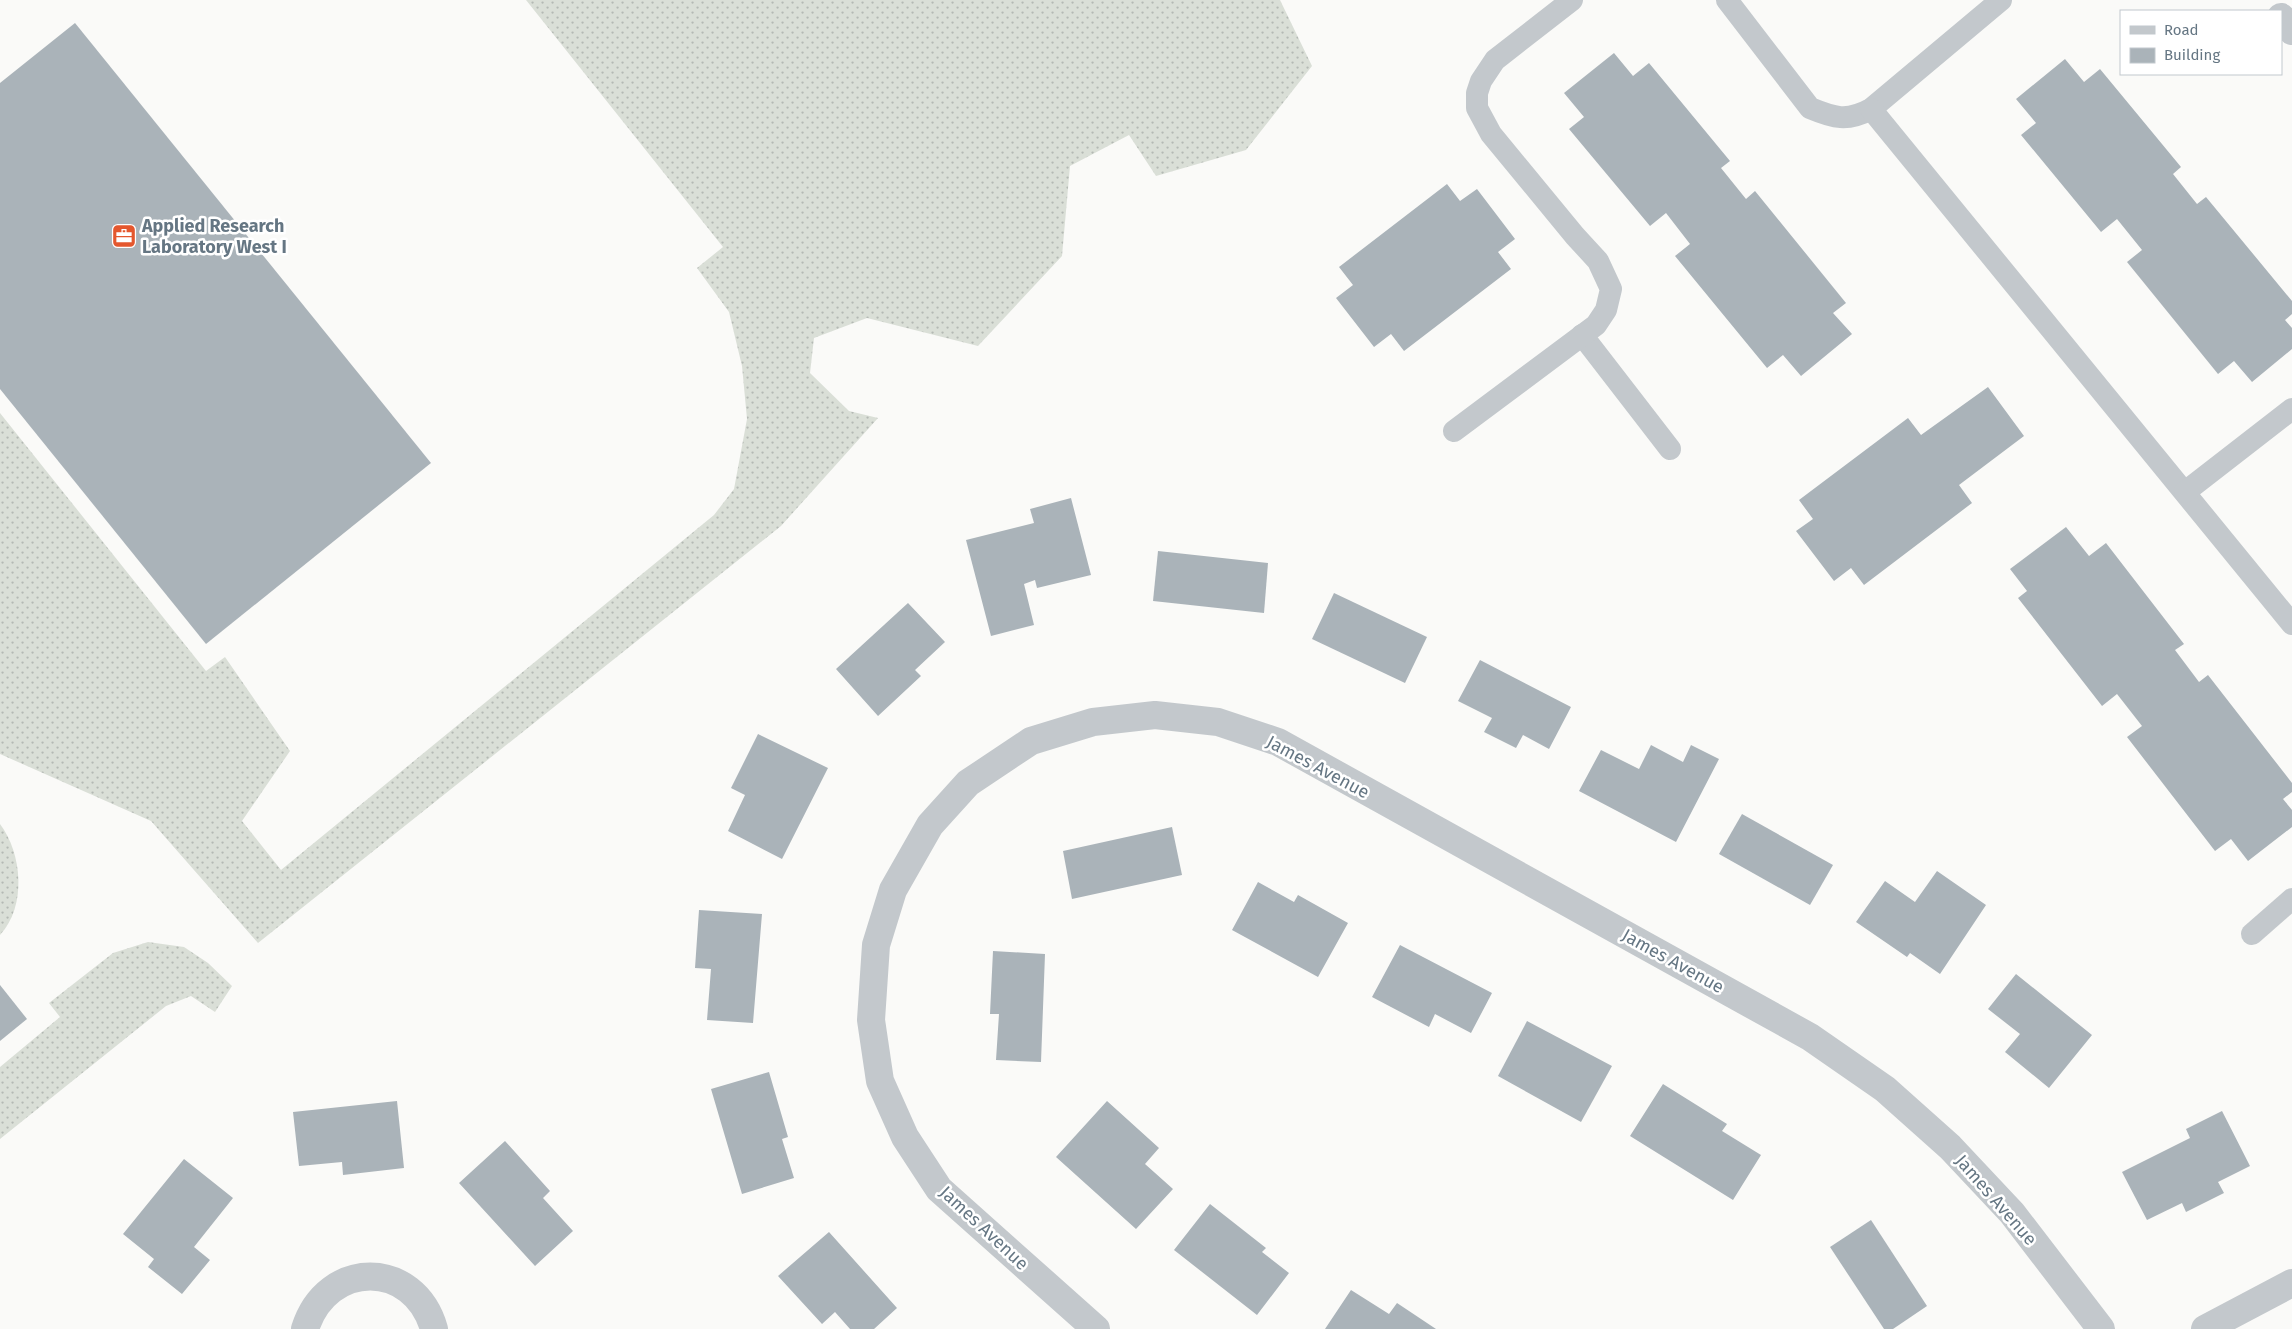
<svg xmlns="http://www.w3.org/2000/svg" width="2292" height="1329" viewBox="0 0 2292 1329" font-family="'Fira Sans',sans-serif">
  <defs>
    <pattern id="grass-dots" width="8" height="8" patternUnits="userSpaceOnUse" patternTransform="scale(1.25)"><rect width="8" height="8" fill="#dadfd7"/><path d="M2 2h.1M6 6h.1" fill="none" stroke="#b4b9b4" stroke-width="1.8" stroke-linecap="round"/></pattern>
  </defs>
  <rect width="100%" height="100%" fill="#fafaf8"/>
  <g fill="url(#grass-dots)">
    <polygon points="526,0 1280,0 1312,66 1246,150 1156,176 1129,135 1070,166 1062,256 978,346 867,318 814,338 810,373 849,411 878,418 781,526 258,943 151,821 0,754 0,413 206,671 225,657 290,751 242,821 281,870 714,515 734,489 747,419 742,366 729,312 697,268 723,247"/>
    <path d="M0,824C22,853 27,906 0,935Z"/>
    <polygon points="148,942 184,947 208,963 232,986 215,1012 191,996 166,1006 0,1139 0,1067 60,1017 49,1003 113,953"/>
  </g>
  <g fill="#aab3b9">
    <polygon points="75,23 431,463 206,644 0,389 0,83"/>
    <polygon points="1614,53 1633,76 1649,63 1730,161 1721,168 1746,199 1755,191 1846,303 1833,313 1852,334 1801,376 1783,355 1767,368 1675,256 1690,244 1666,213 1650,226 1569,129 1584,117 1564,93"/>
    <polygon points="2065,59 2084,82 2100,69 2181,167 2173,174 2197,204 2206,197 2292,301 2292,314 2285,320 2292,328 2292,349 2252,382 2234,361 2218,374 2127,262 2142,250 2117,219 2101,232 2021,135 2036,123 2016,99"/>
    <polygon points="1447,184 1460,201 1477,189 1515,239 1498,252 1511,269 1404,351 1391,334 1374,347 1336,298 1353,285 1339,267"/>
    <polygon points="1988,387 2024,436 1959,485 1972,503 1864,585 1851,568 1834,581 1796,531 1813,519 1799,500 1908,418 1921,435"/>
    <polygon points="1071,498 1091,575 1037,588 1035,580 1024,584 1034,625 991,636 966,540 1034,523 1030,509"/>
    <polygon points="2066,527 2089,556 2106,543 2184,644 2175,650 2199,682 2208,675 2292,783 2292,792 2283,799 2292,810 2292,827 2248,861 2231,839 2215,851 2127,737 2142,726 2117,694 2102,706 2018,598 2027,591 2010,569"/>
    <polygon points="1158,551 1268,563 1264,613 1153,601"/>
    <polygon points="1334,593 1427,637 1405,683 1312,639"/>
    <polygon points="908,603 945,642 915,670 921,676 878,716 836,669"/>
    <polygon points="1480,660 1571,707 1549,749 1523,735 1516,748 1484,732 1492,718 1458,701"/>
    <polygon points="758,734 828,768 782,859 728,831 745,795 731,788"/>
    <polygon points="1651,745 1683,762 1691,745 1719,759 1676,842 1579,791 1601,750 1639,769"/>
    <polygon points="1742,814 1833,865 1810,905 1719,854"/>
    <polygon points="1172,827 1182,875 1072,899 1063,851"/>
    <polygon points="1937,871 1986,905 1940,974 1910,953 1907,957 1856,922 1885,881 1915,902"/>
    <polygon points="1258,882 1294,902 1298,895 1348,923 1318,977 1232,930"/>
    <polygon points="699,910 762,914 753,1023 707,1020 711,969 695,968"/>
    <polygon points="1400,945 1492,993 1471,1033 1435,1014 1429,1027 1372,997"/>
    <polygon points="993,951 1045,954 1041,1062 996,1060 999,1014 990,1014"/>
    <polygon points="2016,974 2092,1035 2049,1088 2005,1052 2020,1034 1988,1009"/>
    <polygon points="0,985 27,1019 0,1041"/>
    <polygon points="1527,1021 1612,1066 1581,1122 1498,1076"/>
    <polygon points="769,1072 788,1137 782,1139 794,1178 742,1194 711,1089"/>
    <polygon points="1663,1084 1727,1124 1722,1131 1761,1155 1733,1200 1630,1136"/>
    <polygon points="397,1101 404,1168 343,1175 342,1162 299,1166 293,1112"/>
    <polygon points="1107,1101 1159,1148 1145,1164 1173,1189 1136,1229 1056,1157"/>
    <polygon points="2222,1111 2250,1166 2218,1182 2224,1193 2186,1212 2182,1203 2147,1220 2122,1172 2190,1138 2186,1129"/>
    <polygon points="505,1141 550,1191 543,1198 573,1231 535,1266 459,1183"/>
    <polygon points="184,1159 233,1198 194,1247 210,1260 182,1294 148,1267 154,1259 123,1234"/>
    <polygon points="1210,1204 1266,1248 1262,1252 1289,1273 1257,1315 1174,1250"/>
    <polygon points="1871,1220 1927,1306 1893,1329 1884,1329 1830,1247"/>
    <polygon points="829,1232 897,1308 874,1329 850,1329 835,1312 822,1324 778,1276"/>
    <polygon points="1351,1290 1389,1314 1397,1303 1436,1329 1325,1329"/>
  </g>
  <g fill="none" stroke-linecap="round" stroke-linejoin="round">
    <g stroke="#c3c8cc" stroke-width="22">
      <path d="M1727,0L1810,108C1834,118 1847,122 1871,109L2001,0"/>
      <polyline points="1871,109 2292,624"/>
      <polyline points="1582,335 1670,449"/>
      <polyline points="1454,431 1596,325 1606,310 1611,289 1598,261 1575,236 1491,134 1477,108 1477,93 1481,81 1495,60 1572,0"/>
      <polyline points="2185,492 2292,409"/>
      <polyline points="2252,934 2292,899"/>
    </g>
    <g stroke="#c3c8cc" stroke-width="28">
      <path d="M305,1329C327,1259 414,1259 434,1329"/>
      <polyline points="1096,1329 939,1189 905,1137 880,1081 871,1020 876,945 893,890 930,825 968,783 1031,741 1093,722 1155,715 1218,722 1278,742 1810,1037 1885,1089 1950,1147 2012,1213 2101,1329"/>
      <polyline points="2205,1329 2292,1283"/>
    </g>
    <polyline stroke="#c3c8cc" stroke-width="28" points="2281,17 2292,31"/>
  </g>
  <defs>
    <symbol id="office-square" viewBox="-11 -11 22 22"><rect x="-9" y="-9" width="18" height="18" rx="4" fill="#e4572e" stroke="#fff"/><path d="M-6-3h4V-5.5h4V-3h4V5H-6ZM-1-4.5V-3h2v-1.5ZM-6 0V1H6V0Z" fill="#fff"/></symbol>
  </defs>
  <g fill-rule="evenodd">
    <use href="#office-square" x="110" y="222" width="28" height="28"/>
  </g>
  <g text-anchor="middle" stroke-width="5" stroke-linejoin="round" paint-order="stroke">
    <g font-size="18" font-weight="bold" fill="#657683" stroke="#fff" text-anchor="start">
      <text x="142" y="232">Applied Research<tspan x="142" dy="21">Laboratory West I</tspan></text>
    </g>
    <g font-size="18" fill="#657683" stroke="#fff">
      <text transform="translate(1318 767) rotate(28)" y="6">James Avenue</text>
      <text transform="translate(1673 961) rotate(29)" y="6">James Avenue</text>
      <text transform="translate(1996 1200) rotate(49)" y="6">James Avenue</text>
      <text transform="translate(984 1228) rotate(43)" y="6">James Avenue</text>
    </g>
  </g>
  <rect x="2120" y="10" width="162" height="65" fill="#ffffff" stroke="#c1c8cd"/>
  <rect x="2130" y="26" width="25" height="8" fill="#c3c8cc" stroke="#c1c8cd"/>
  <text x="2164" y="35" font-size="15" fill="#657683">Road</text>
  <rect x="2130" y="48" width="25" height="15" fill="#aab3b9" stroke="#c1c8cd"/>
  <text x="2164" y="60" font-size="15" fill="#657683">Building</text>
</svg>
